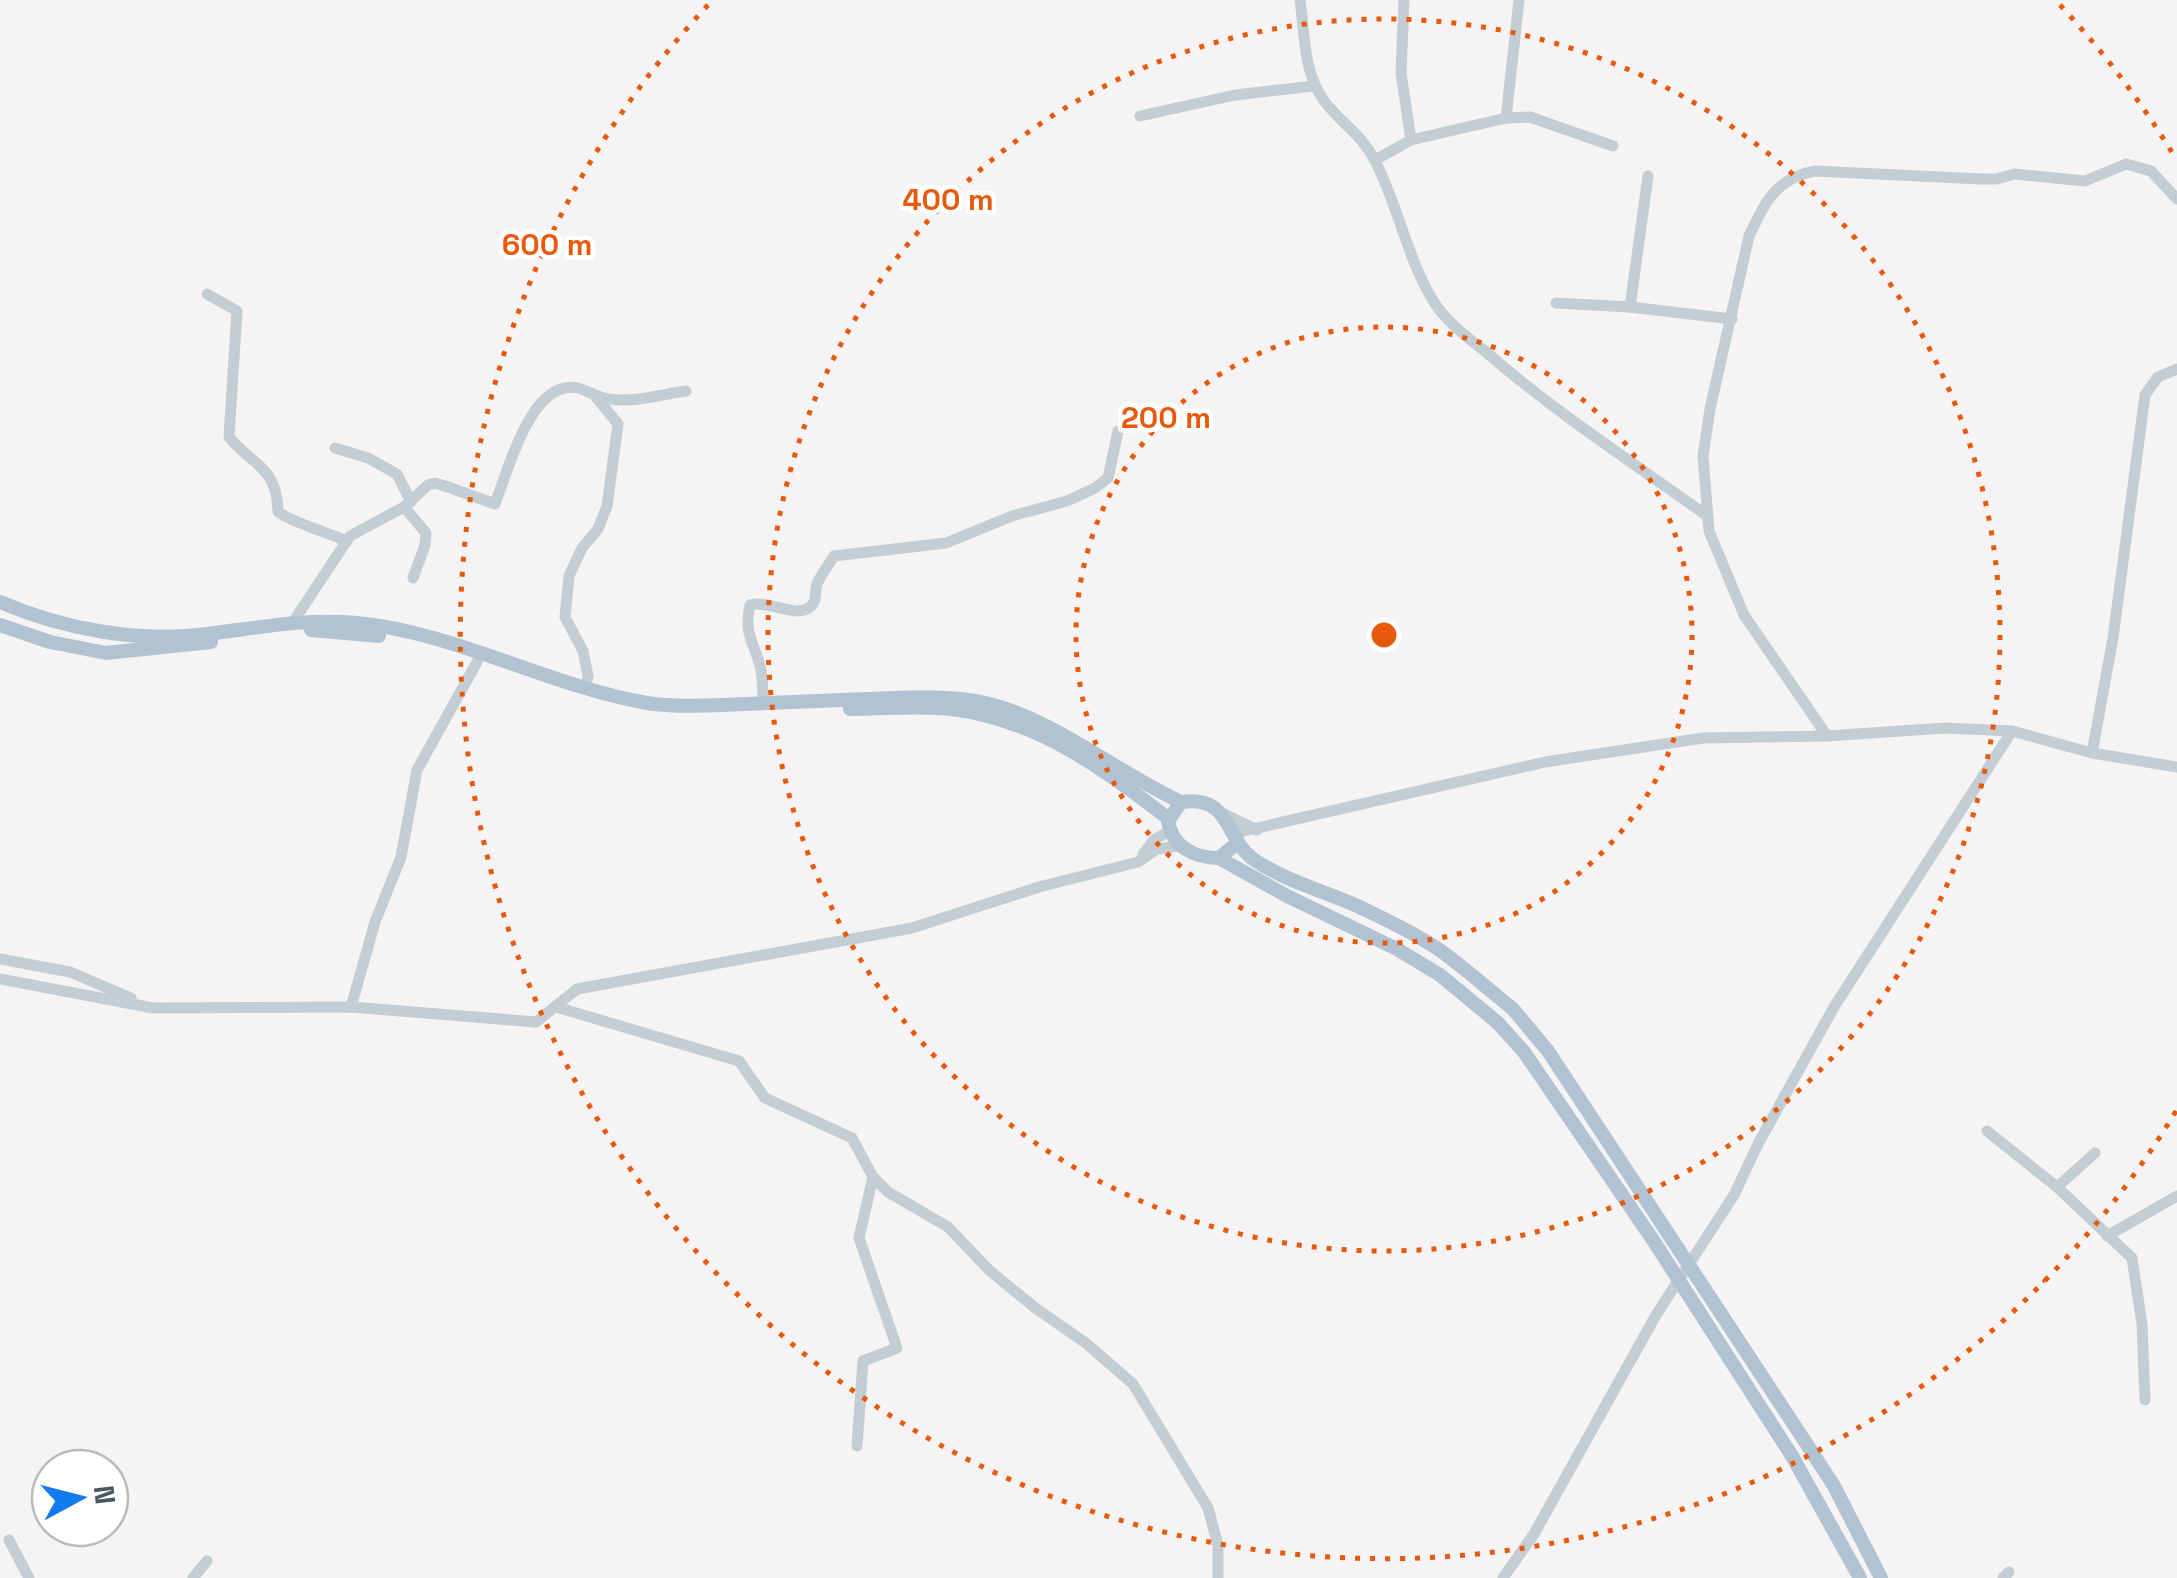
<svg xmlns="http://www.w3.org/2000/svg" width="2177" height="1578" viewBox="0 0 2177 1578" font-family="'Space Grotesk',sans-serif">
  <rect width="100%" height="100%" fill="#f5f3f3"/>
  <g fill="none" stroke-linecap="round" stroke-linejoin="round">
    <g stroke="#c3cdd4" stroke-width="11">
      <path d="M1300,0C1305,35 1303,73 1325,102C1341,123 1362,135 1374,159C1398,204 1406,255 1432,299C1445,321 1467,337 1486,352C1555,412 1632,462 1706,515"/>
      <polyline points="1404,0 1401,73 1411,140"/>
      <polyline points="1140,116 1235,95 1314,86"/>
      <polyline points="1506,118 1519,0"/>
      <polyline points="1375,160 1411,140 1506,118 1530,117 1613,146"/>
      <path d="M207,294L237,311L229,437C252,466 277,465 278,512C291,522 329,533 347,541"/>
      <polyline points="1556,303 1630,307 1732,319"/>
      <polyline points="1630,307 1648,176"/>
      <polyline points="335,448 368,458 397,474 411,502"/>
      <polyline points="404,507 426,533 425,545 413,578"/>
      <path d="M293,622L350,536L404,507L428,485L435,483L448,487L495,504C507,473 527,395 565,388C581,384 593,397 609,399C633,403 663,394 686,391"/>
      <polyline points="585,689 588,676 583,651 565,617 569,576 582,548 598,529 607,506 618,424 596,397"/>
      <path d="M763,703C763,693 763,681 761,670C755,643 743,635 750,605C768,599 797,620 811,606C818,600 814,592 817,584C821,574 829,565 834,556L946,543L1012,516L1067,501L1095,488L1108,478L1118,431"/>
      <path d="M1827,736L1744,615L1709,531L1703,456L1710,409L1749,236C1766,201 1775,179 1815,171L1980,179H1997L2014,174L2085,181L2126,164L2151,171L2177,199"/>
      <polyline points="2092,753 2113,638 2145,395 2158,377 2177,369"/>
      <polyline points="1220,812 1257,830"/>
      <polyline points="1235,833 1545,762 1703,738 1827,736 1945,728 2012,731 2092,753 2177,767"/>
      <polyline points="1143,854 1155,839 1170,831"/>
      <polyline points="0,959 70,972 131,998"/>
      <polyline points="0,979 153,1008 351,1007 536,1022 577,989 912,928 1039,887 1138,862 1157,849 1180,846"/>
      <polyline points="351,1007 375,922 401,857 417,770 477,662"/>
      <polyline points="556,1007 739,1061 765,1098 852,1138 873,1177 888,1192 948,1227 989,1270 1034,1307 1087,1344 1133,1384 1208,1508 1218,1545 1218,1578"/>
      <polyline points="1987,1131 2057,1187 2132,1258 2142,1324 2145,1400"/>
      <polyline points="2057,1187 2095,1153"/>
      <polyline points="2107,1236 2177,1196"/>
      <polyline points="857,1446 863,1361 897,1348 859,1238 873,1177"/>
      <polyline points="9,1540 29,1578"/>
      <polyline points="193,1578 207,1561"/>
      <polyline points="1503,1578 1534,1534 1656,1315 1734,1195 1758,1144 1834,1007 2012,731"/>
      <polyline points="2003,1578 2009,1572"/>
    </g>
    <g stroke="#b1c3d2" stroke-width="14">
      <path d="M0,602C62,629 139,643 207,634C257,628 305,618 357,623C454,632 549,686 647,703C671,707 698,706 722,705C770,703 818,701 866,699C906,698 947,694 986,703C1058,721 1114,771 1181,802"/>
      <polyline points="0,625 50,642 106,653 211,642"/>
      <polyline points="311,630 379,636"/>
      <path d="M850,709C883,709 918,705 951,709C1036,719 1103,768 1169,819"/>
      <path d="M1237,839L1235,845L1219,858C1195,858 1172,847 1168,821L1181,802C1232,795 1224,838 1253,859C1288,883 1329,892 1366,910C1391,922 1418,935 1441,951C1466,969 1489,990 1513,1009"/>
      <polyline points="1219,858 1287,896 1397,949 1440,975 1498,1023"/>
      <polyline points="1808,1446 1834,1486 1881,1578"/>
      <polyline points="1792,1456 1860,1578"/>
    </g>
    <g stroke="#b1c3d2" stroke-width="14">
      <polyline points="1513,1009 1548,1051 1808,1446"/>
      <polyline points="1498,1023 1524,1052 1653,1240 1792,1456"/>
    </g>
  </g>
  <g fill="none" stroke="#e8590c" stroke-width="5" stroke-dasharray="5 10">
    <circle cx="1384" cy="635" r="308"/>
    <circle cx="1384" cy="635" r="616"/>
    <path d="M2176 1111A924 924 0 1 1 708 5M2060 5A924 924 0 0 1 2176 159"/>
  </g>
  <circle cx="1384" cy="635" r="15" fill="#e8590c" stroke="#fff" stroke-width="5"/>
  <g font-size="30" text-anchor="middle" font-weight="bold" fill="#e8590c" stroke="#fff" stroke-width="9" stroke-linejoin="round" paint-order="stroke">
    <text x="948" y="210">400 m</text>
    <text x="547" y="255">600 m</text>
    <text x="1166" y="428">200 m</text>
  </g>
  <g transform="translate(80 1498) rotate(83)"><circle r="48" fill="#ffffff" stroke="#b6bcc0" stroke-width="2.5"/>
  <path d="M0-8L18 38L0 25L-18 38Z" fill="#127aef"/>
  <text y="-15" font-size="28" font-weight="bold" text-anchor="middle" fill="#495761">N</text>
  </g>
</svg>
